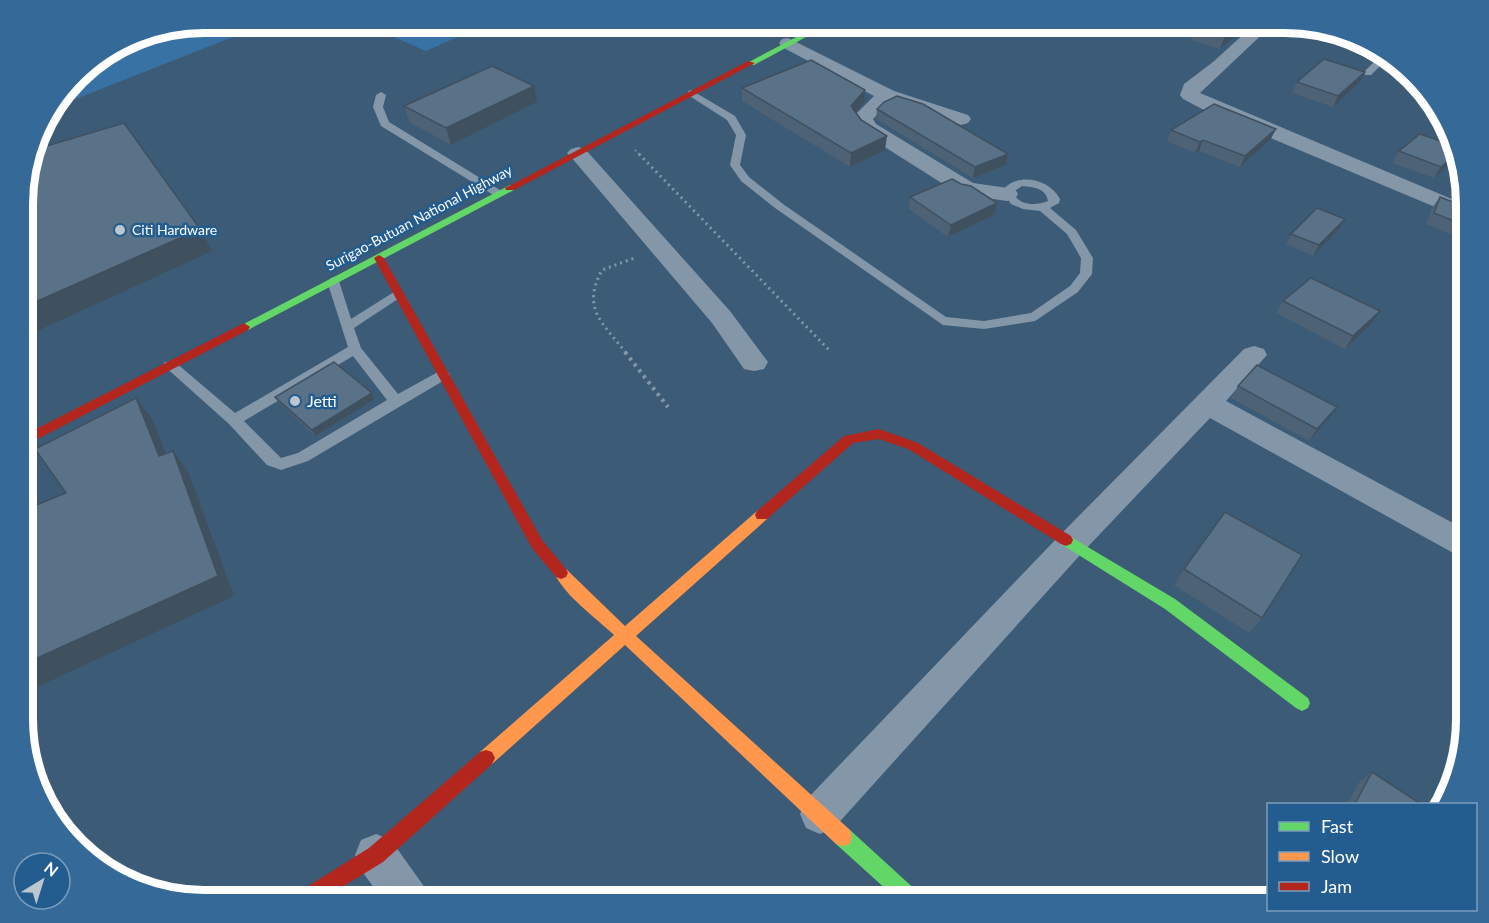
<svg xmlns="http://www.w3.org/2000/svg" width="1489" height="923" viewBox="0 0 1489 923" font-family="Lato,sans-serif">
  <rect width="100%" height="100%" fill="#3c5b76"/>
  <g fill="#3872a5">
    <polygon points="204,23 268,23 53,108 84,68 131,39"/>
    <polygon points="361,23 489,23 426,51"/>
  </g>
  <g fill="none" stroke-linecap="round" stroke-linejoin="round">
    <polyline stroke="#8397a9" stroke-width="2" stroke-dasharray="1.5 3" stroke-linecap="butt" points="635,150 641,156"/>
    <g stroke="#8397a9" stroke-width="3" stroke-dasharray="2 4" stroke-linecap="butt">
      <polyline points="639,154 829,350"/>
      <path d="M626,353C603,323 581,309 602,270L637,257"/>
    </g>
    <polyline stroke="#8397a9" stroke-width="4" stroke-dasharray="3 4.5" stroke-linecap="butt" points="625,352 668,407"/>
    <g fill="#8397a9" fill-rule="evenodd">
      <polygon points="1384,52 1389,57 1371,75 1365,75 1365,71"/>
      <path d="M691,90L735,116L746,135L740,165L749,177L783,204L946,317L984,321L1031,313L1070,286L1080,273L1081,258L1067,234L1040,211L1023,209L1011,204L1002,191C1016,172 1049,178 1060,199L1059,203L1050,208L1076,230L1093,258L1092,274L1078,292L1035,321L984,329L943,325L775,208L741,181L730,165L736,135L727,120L688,95V91ZM1022,186C1033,187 1046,188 1048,201C1036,206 1018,206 1013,192Z"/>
      <polygon points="381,92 386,95 383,107 389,122 503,192 503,196 495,196 381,126 373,107 376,95"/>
      <path d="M333,277L339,281L351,319L394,292L398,291L404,295L354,328L361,348L398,394L438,372H448L450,375L448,378L308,461L281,470L267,465L229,424L163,365L165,362H175L235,413L348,347L327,281ZM353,356L387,400L298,453L281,458L244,421Z"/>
    </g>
    <g fill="#8397a9" fill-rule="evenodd">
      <path d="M785,23C797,22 816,19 824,29L821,33L815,34L788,27Z"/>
      <polygon points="1256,23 1274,23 1200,93 1466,205 1466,220 1204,110 1183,99 1180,95 1184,84 1213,62"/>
      <polygon points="788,38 894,91 968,115 971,119 968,123 961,125 890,102 873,119 876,124 973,183 1015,189 1018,194 1015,199 1007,201 959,194 861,132 852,118 874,96 782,47 779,43 782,39"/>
      <polygon points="578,147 585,149 730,311 768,362 764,369 754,371 744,369 712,323 571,157 567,153 571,149"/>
      <polygon points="1254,346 1264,349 1267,355 1226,401 1466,530 1466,558 1455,554 1210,418 1081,554 834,828 820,834 806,828 800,814 806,800 1059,536 1244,349"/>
      <polygon points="376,834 391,840 423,885 429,900 383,900 361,870 355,855 361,840"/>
    </g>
    <g fill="#63d668" fill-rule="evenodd">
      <polygon points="823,23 832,23 754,65 747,63"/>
      <polygon points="510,185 514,186 514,190 248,330 240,330 238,327"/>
      <polygon points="1066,534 1175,599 1308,698 1310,703 1308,708 1302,711 1296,708 1165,609 1061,544 1059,540 1061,536"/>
      <polygon points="843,828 850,830 919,893 922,900 898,900 836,844 834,837 836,830"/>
    </g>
    <path fill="#ff974d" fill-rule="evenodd" d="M762,509L767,511L769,515L767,519L636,636L850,830L852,837L850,844L843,846L836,844L625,645L492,764L486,766L480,764L477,758L480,752L614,635C595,617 566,597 554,573L556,569L561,567L566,569L625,626L757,511Z"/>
    <g fill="#b3261e" fill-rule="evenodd">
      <polygon points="748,61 755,63 514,190 506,190 505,188"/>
      <polygon points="379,255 384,258 542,540 566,569 568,573 566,577 561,579 556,577 532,548 374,258"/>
      <polygon points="244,323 250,327 248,330 24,446 24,435"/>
      <polygon points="879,429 918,443 1071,536 1073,540 1071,544 1066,546 1061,544 908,449 879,439 853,443 767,519 757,519 755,515 757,511 844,436"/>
      <polygon points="486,750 492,752 495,758 492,764 383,862 321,900 295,900 297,893 369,848 480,752"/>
    </g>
  </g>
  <g fill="#4d6275">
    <polygon points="1251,22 1220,49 1191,40 1197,23"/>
    <polygon points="1297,82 1359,83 1333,107 1292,93"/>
    <polygon points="742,88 864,103 856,112 885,150 850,167 742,101"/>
    <polygon points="537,102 451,145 409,122 404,106"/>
    <polygon points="877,109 1008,154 1006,165 973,178 876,119"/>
    <polygon points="1276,129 1270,140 1240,167 1199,151 1195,153 1167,141 1171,130"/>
    <polygon points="1399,151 1454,160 1434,178 1392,163"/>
    <polygon points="961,184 997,203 994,215 948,237 909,209 910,197"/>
    <polygon points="1440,197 1466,207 1466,241 1426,224 1432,208"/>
    <polygon points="1339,229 1313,256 1286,244 1291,234"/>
    <polygon points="1283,301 1380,311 1372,323 1345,349 1276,313"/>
    <polygon points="1238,386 1328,419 1309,441 1231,398"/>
    <polygon points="372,393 375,399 315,436 279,403 275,397"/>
    <polygon points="1184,569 1262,618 1249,633 1174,585"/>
    <polygon points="1372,772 1421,804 1347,804 1360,781"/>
  </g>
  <g fill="#3f505f">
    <polygon points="1238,22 1251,22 1220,49 1227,31"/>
    <polygon points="1365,72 1359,83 1333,107 1338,96"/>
    <polygon points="534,86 537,102 451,145 446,128"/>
    <polygon points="865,90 864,103 850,119 851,106"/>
    <polygon points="1276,129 1270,140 1240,167 1245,156"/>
    <polygon points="887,136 885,150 850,167 851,153"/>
    <polygon points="1203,140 1199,151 1195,153 1200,142"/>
    <polygon points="1008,154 1006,165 973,178 975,167"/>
    <polygon points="1455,155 1455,157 1454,160 1434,178 1441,167"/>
    <polygon points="997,203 994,215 948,237 951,225"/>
    <polygon points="1345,219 1339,229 1313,256 1319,245"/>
    <polygon points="200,229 212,251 24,337 24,307"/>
    <polygon points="1380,311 1372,323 1345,349 1353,336"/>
    <polygon points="372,393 375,399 315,436 312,430"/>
    <polygon points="136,398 152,419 175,477 159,456"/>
    <polygon points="1337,407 1328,419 1309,441 1317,429"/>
    <polygon points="173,451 188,472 234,596 24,693 24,664"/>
  </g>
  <g fill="#5a7288" stroke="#3f505f" stroke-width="1.5">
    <polygon points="1197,22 1238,22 1227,31"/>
    <polygon points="1324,59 1365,72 1338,96 1297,82"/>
    <polygon points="811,60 865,90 851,106 861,120 887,136 851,153 742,88"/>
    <polygon points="492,66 534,86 446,128 404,106"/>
    <polygon points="897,96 923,104 1008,154 975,167 877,109 884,102"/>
    <polygon points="1214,104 1276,129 1245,156 1203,140 1200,142 1171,130"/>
    <polygon points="124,123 200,229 24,307 24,181 33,150"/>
    <polygon points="1420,134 1452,145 1455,155 1441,167 1399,151"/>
    <polygon points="952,179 961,184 971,186 997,203 951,225 910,197"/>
    <polygon points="1440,197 1466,207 1466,226 1434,213"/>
    <polygon points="1317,208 1345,219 1319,245 1291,234"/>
    <polygon points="1311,278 1380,311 1353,336 1283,301"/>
    <polygon points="334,362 372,393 312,430 275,397"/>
    <polygon points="1257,365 1337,407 1317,429 1238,386"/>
    <polygon points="136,398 159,456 173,451 218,576 24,664 24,510 66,493 35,449"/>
    <polygon points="1225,512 1302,555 1262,618 1184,569"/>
    <polygon points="1372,772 1421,804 1355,804"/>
  </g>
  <g fill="#bbc6cf" stroke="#235c8f" stroke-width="2">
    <circle cx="120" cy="230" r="6"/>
    <circle cx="295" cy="401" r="6"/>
  </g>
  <g text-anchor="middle" stroke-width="5" stroke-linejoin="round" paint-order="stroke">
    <g font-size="14" fill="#fff" stroke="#235c8f">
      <text transform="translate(419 218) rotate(-28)" y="5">Surigao-Butuan National Highway</text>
    </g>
    <g font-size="14" fill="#fff" stroke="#235c8f" text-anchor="start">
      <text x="132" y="235">Citi Hardware</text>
    </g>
    <g font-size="16" fill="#fff" stroke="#235c8f" text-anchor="start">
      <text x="307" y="407">Jetti</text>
    </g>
  </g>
  <path d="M0 0H1489V923H0ZM204 33H1285A171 171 0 0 1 1456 204V719A171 171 0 0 1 1285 890H204A171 171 0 0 1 33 719V204A171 171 0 0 1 204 33Z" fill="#356998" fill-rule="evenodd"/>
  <path fill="none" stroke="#fff" stroke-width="8" d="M204 33H1285A171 171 0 0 1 1456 204V719A171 171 0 0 1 1285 890H204A171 171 0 0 1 33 719V204A171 171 0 0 1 204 33Z"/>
  <rect x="1267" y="803" width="210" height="108" fill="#235c8f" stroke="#7b9dbc" stroke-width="1.5"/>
  <rect x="1279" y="822" width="30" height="9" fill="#63d668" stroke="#7b9dbc" stroke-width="1.5"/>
  <text x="1321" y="833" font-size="18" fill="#ffffff">Fast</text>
  <rect x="1279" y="852" width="30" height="9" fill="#ff974d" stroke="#7b9dbc" stroke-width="1.5"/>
  <text x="1321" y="863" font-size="18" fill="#ffffff">Slow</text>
  <rect x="1279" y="882" width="30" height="9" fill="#b3261e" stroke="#7b9dbc" stroke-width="1.5"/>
  <text x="1321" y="893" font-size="18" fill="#ffffff">Jam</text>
  <g transform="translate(42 881) rotate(38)"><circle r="28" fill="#235c8f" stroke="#7b9dbc" stroke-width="1.5"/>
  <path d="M0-4.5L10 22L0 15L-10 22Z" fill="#bbc6cf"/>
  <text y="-9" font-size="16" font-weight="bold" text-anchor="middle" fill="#ffffff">N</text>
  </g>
</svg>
